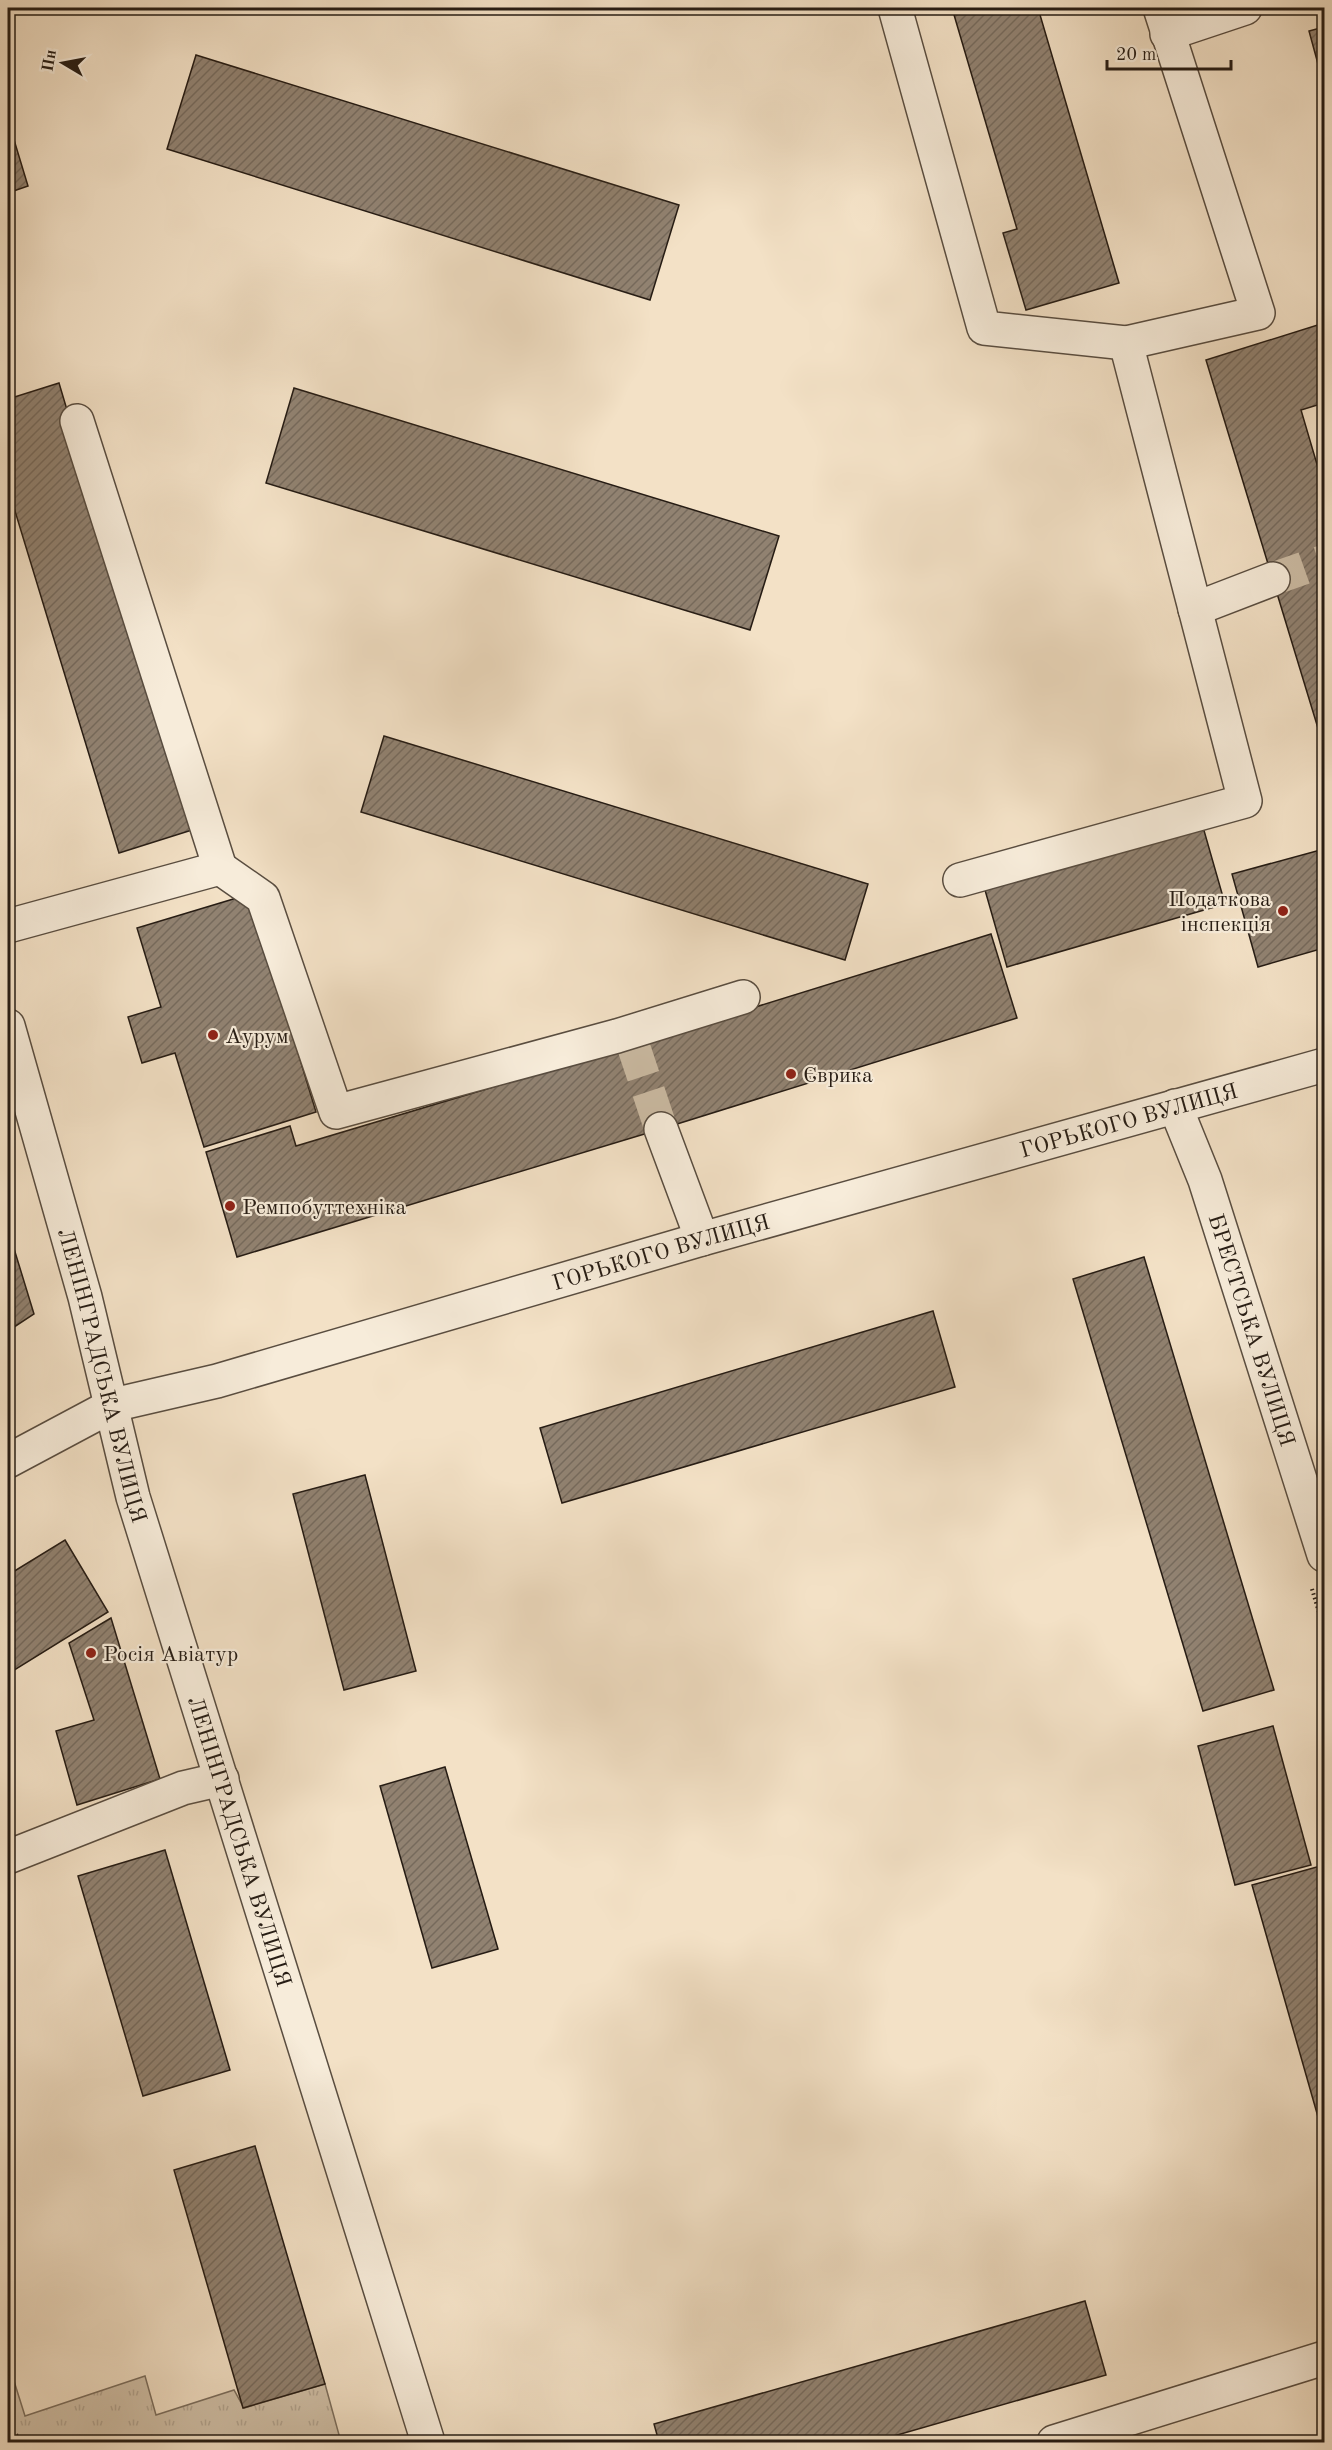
<svg xmlns="http://www.w3.org/2000/svg" width="1332" height="2450" viewBox="0 0 1332 2450" font-family="'Old Standard TT',serif">
  <defs>
    <pattern id="park-tufts" width="24" height="20" patternUnits="userSpaceOnUse" patternTransform="scale(1.5)"><rect width="24" height="20" fill="#d0c0a8"/><path d="M3 7l-1-3M5 7V3M7 7l1-3M15 17l-1-3M17 17v-4M19 17l1-3" fill="none" stroke="#b2a490"/></pattern>
    <pattern id="building-hatch" width="6" height="6" patternUnits="userSpaceOnUse" patternTransform="scale(1.5)"><rect width="6" height="6" fill="#918271"/><path d="M-1 1l2-2M0 6l6-6M5 7l2-2" fill="none" stroke="#766a5c"/></pattern>
  </defs>
  <rect width="100%" height="100%" fill="#f3e1c6"/>
  <filter id="stains"><feTurbulence type="fractalNoise" baseFrequency=".00333" numOctaves="4"/><feColorMatrix values="0 0 0 0 .2 0 0 0 0 .09 0 0 0 0 .02 0 0 0 .5 -.17"/></filter>
  <radialGradient id="worn" r=".72"><stop offset=".6" stop-color="#630" stop-opacity="0"/><stop offset="1" stop-color="#630" stop-opacity=".3"/></radialGradient>
  <polygon fill="url(#park-tufts)" stroke="#7b6e5e" stroke-width="1.5" points="8,2362 25,2416 145,2376 156,2415 234,2390 244,2408 325,2384 341,2442 8,2442"/>
  <g fill="url(#building-hatch)" stroke="#261c14" stroke-width="1.5">
    <polygon points="952,8 1038,8 1119,283 1026,310 1003,233 1017,229"/>
    <polygon points="1324,27 1324,86 1309,31"/>
    <polygon points="196,55 679,205 650,300 167,149"/>
    <polygon points="8,120 28,186 8,193"/>
    <polygon points="1324,323 1324,403 1301,410 1324,488 1324,748 1206,360"/>
    <polygon points="59,383 192,830 119,853 8,488 8,399"/>
    <polygon points="294,388 779,536 750,630 266,483"/>
    <polygon points="384,736 868,884 845,960 361,812"/>
    <polygon points="1203,827 1225,904 1007,967 985,890"/>
    <polygon points="1324,849 1324,948 1258,967 1232,874"/>
    <polygon points="250,894 316,1112 204,1147 175,1053 142,1063 128,1017 161,1007 137,928"/>
    <polygon points="991,934 1017,1018 661,1129 237,1257 206,1152 290,1126 296,1146 633,1045"/>
    <polygon points="8,1229 34,1314 8,1331"/>
    <polygon points="1144,1257 1274,1690 1203,1711 1073,1279"/>
    <polygon points="933,1311 955,1387 562,1503 540,1428"/>
    <polygon points="365,1475 416,1671 344,1690 293,1494"/>
    <polygon points="65,1540 108,1612 8,1674 8,1575"/>
    <polygon points="111,1618 160,1779 77,1805 56,1731 94,1720 69,1643"/>
    <polygon points="1273,1726 1311,1865 1235,1885 1198,1746"/>
    <polygon points="445,1767 498,1949 432,1968 380,1786"/>
    <polygon points="165,1850 230,2070 143,2096 78,1876"/>
    <polygon points="1324,1865 1324,2138 1252,1885"/>
    <polygon points="255,2146 325,2384 243,2408 174,2170"/>
    <polygon points="1085,2301 1106,2375 873,2442 659,2442 654,2424"/>
  </g>
  <g fill="none" stroke-linecap="round" stroke-linejoin="round">
    <g stroke="#cabaa2" stroke-width="33" stroke-dasharray="33 16" stroke-linecap="butt">
      <polyline points="1273,579 1324,561"/>
      <polyline points="633,1045 661,1129"/>
    </g>
    <defs>
      <g id="minor">
        <polyline points="895,8 984,328 1126,343"/>
        <polyline points="1167,34 1245,8"/>
        <polyline points="1195,609 1273,579"/>
        <polyline points="220,868 263,898 336,1112 617,1036 743,997"/>
        <polyline points="960,880 1245,801 1126,343 1258,313 1160,8"/>
        <polyline points="8,926 220,868 77,421"/>
        <path id="s1" d="M8,1026L85,1297L133,1497L428,2442"/>
        <path id="s2" d="M1175,1106L1205,1180L1324,1555"/>
        <polyline points="661,1129 702,1239"/>
        <path id="s3" d="M8,1461L113,1405L217,1381L702,1239L1324,1065"/>
        <polyline points="8,1857 183,1788 222,1779"/>
        <polyline points="1054,2442 1324,2358"/>
      </g>
    </defs>
    <use href="#minor" stroke="#594d40" stroke-width="36"/>
    <g stroke="#261c14" stroke-width="4" stroke-dasharray="1.5 3" stroke-linecap="butt">
      <polyline points="1312,1589 1324,1629"/>
      <polyline points="8,2432 33,2442"/>
    </g>
    <use href="#minor" stroke="#f7ecda" stroke-width="33"/>
  </g>
  <g fill="#8f2418" stroke="#f7ecda" stroke-width="2">
    <circle cx="1283" cy="911" r="6"/>
    <circle cx="213" cy="1035" r="6"/>
    <circle cx="791" cy="1074" r="6"/>
    <circle cx="230" cy="1206" r="6"/>
    <circle cx="91" cy="1653" r="6"/>
  </g>
  <g text-anchor="middle" stroke-width="4.5" stroke-linejoin="round" paint-order="stroke">
    <g font-size="22" fill="#261c14" stroke="#f7ecda" text-anchor="start">
      <text x="1271" y="906" text-anchor="end">Податкова<tspan x="1271" dy="25">інспекція</tspan></text>
      <text x="225" y="1043">Аурум</text>
      <text x="803" y="1082">Єврика</text>
      <text x="242" y="1214">Ремпобуттехніка</text>
      <text x="103" y="1661">Росія Авіатур</text>
    </g>
    <g font-size="22" fill="#261c14" stroke="#f7ecda">
      <text dy="8" stroke="none"><textPath href="#s3" startOffset="1174">ГОРЬКОГО ВУЛИЦЯ</textPath></text>
      <text dy="8" stroke="none"><textPath href="#s3" startOffset="688">ГОРЬКОГО ВУЛИЦЯ</textPath></text>
      <text dy="8" stroke="none"><textPath href="#s2" startOffset="237">БРЕСТСЬКА ВУЛИЦЯ</textPath></text>
      <text dy="8" stroke="none"><textPath href="#s1" startOffset="362">ЛЕНІНГРАДСЬКА ВУЛИЦЯ</textPath></text>
      <text dy="8" stroke="none"><textPath href="#s1" startOffset="848">ЛЕНІНГРАДСЬКА ВУЛИЦЯ</textPath></text>
    </g>
  </g>
  <rect width="1332" height="2450" fill="none" stroke="#f3e1c6" stroke-width="30"/>
  <rect x="9" y="9" width="1314" height="2432" fill="none" stroke="#261c14" stroke-width="3"/>
  <rect x="15" y="15" width="1302" height="2420" fill="none" stroke="#261c14" stroke-width="1.5"/>
  <g transform="translate(63 63) rotate(280)" stroke="#f7ecda" stroke-width="4.5" paint-order="stroke">
  <path d="M0-4.5L10 22L0 15L-10 22Z" fill="#261c14"/>
  <text y="-9" font-size="16" font-weight="bold" text-anchor="middle" fill="#261c14">Пн</text>
  </g>
  <path d="M1107 60v9h124v-9" fill="none" stroke="#261c14" stroke-width="3"/>
  <text x="1116" y="60" font-size="18" fill="#261c14" stroke="#f7ecda" stroke-width="4.5" paint-order="stroke">20 m</text>
  <rect width="100%" height="100%" filter="url(#stains)"/>
  <rect width="100%" height="100%" fill="url(#worn)"/>
</svg>
